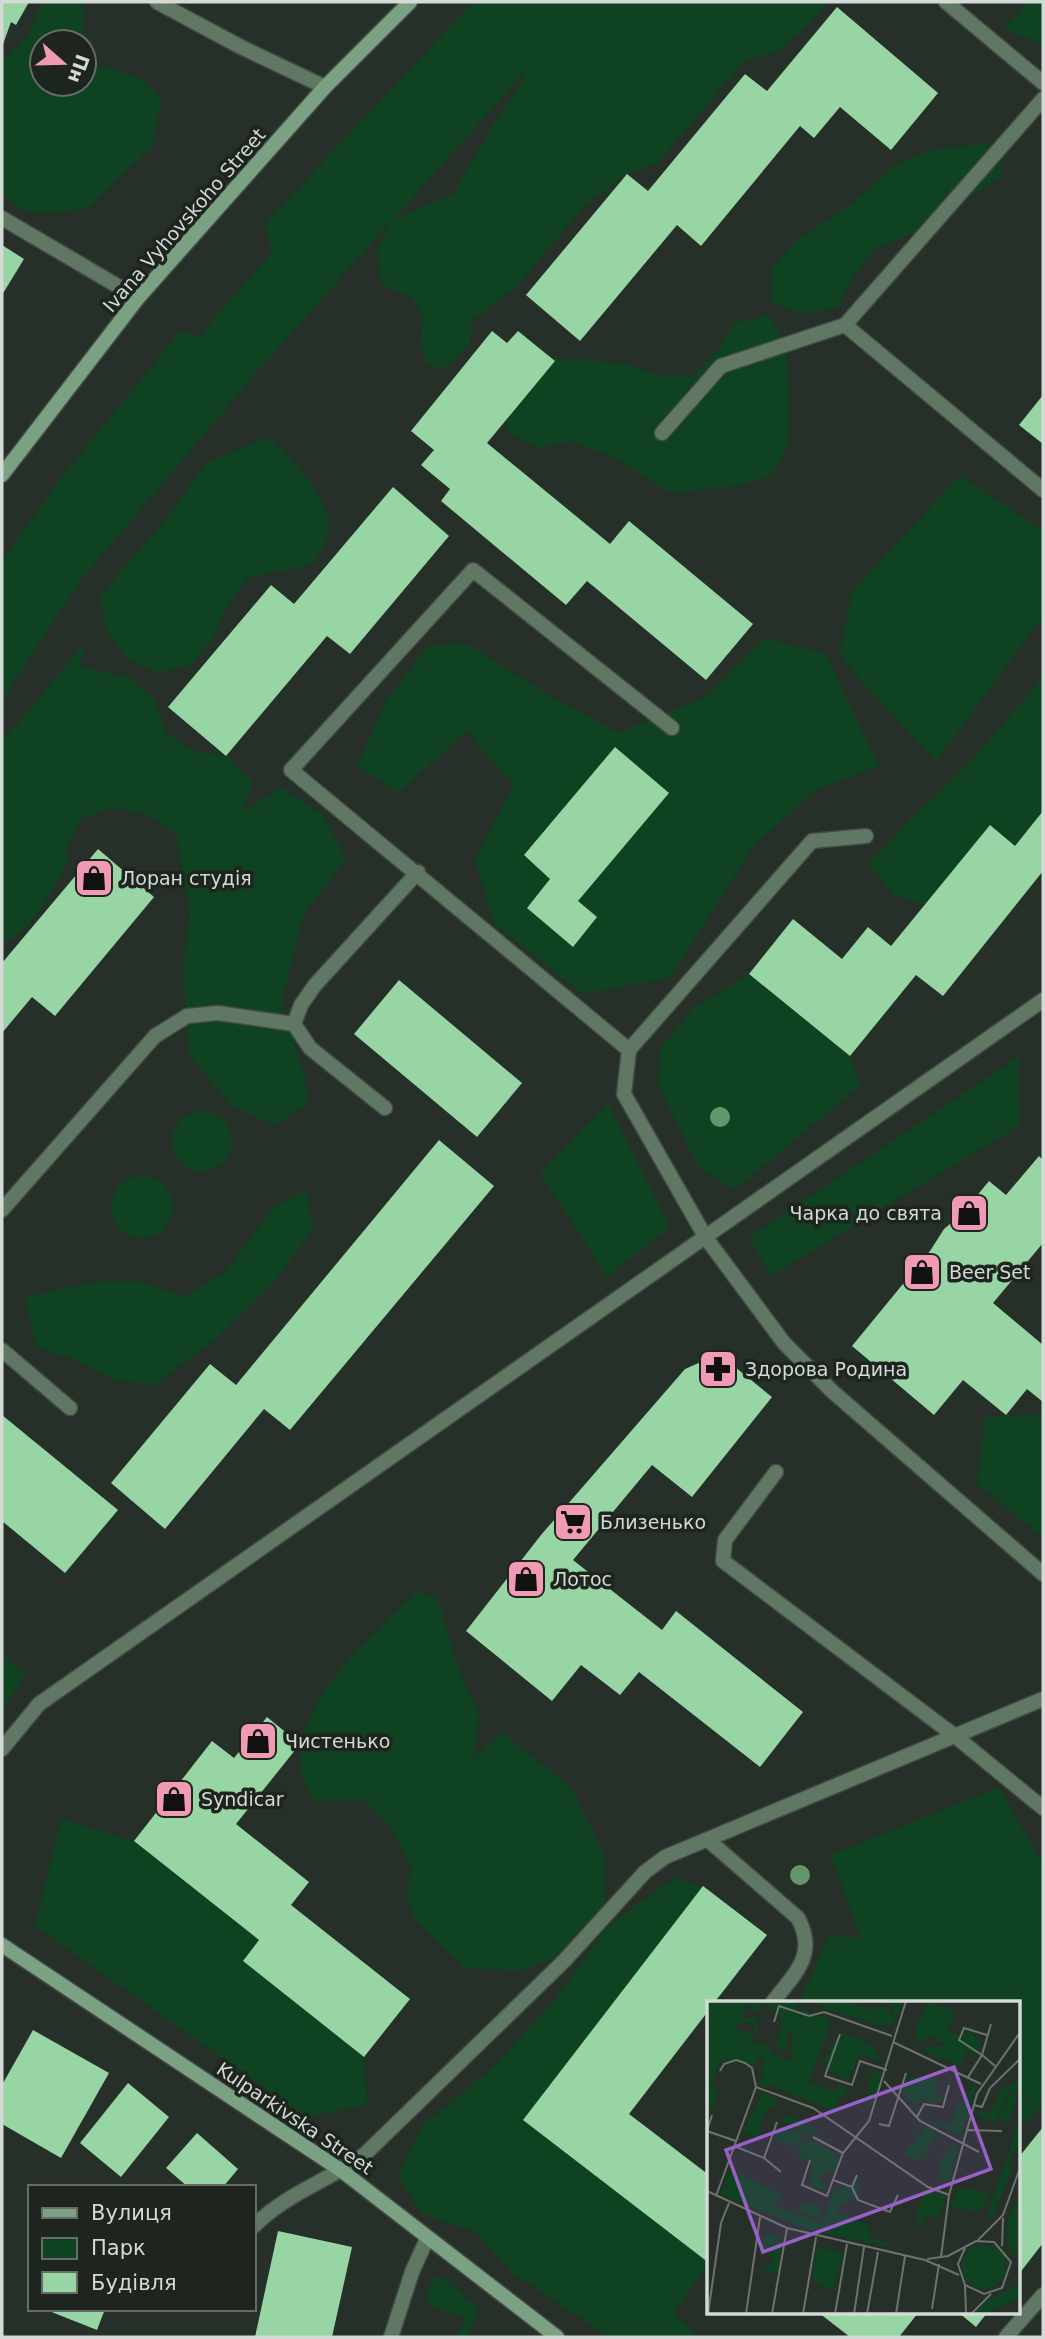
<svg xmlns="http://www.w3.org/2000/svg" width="1045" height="2339" viewBox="0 0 1045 2339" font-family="'DejaVu Sans',sans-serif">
  <rect width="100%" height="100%" fill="#262f28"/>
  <g fill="#0f4220" fill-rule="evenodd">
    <path d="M42,2H83L84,41L96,65L137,76L162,98L152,147L86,209L48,213L25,211L2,196V62L28,35ZM42,42H84V84H42Z"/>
    <path d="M473,2H828L807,26L778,52L745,60L659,162L627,174L584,206L518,285L472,321L470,344L443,370L426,363L421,342L423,316L412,298L381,284L377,251L391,221L256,373L81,580L2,700V561L64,474L181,331L198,337L272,253L265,224ZM527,69L519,87L493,125L453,194L393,220Z"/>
    <polygon points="1029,2 1043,2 1043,44 1003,28"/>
    <polygon points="1000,142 1001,176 916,232 873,250 853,277 837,308 803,314 771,302 772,268 795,242 850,205 901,161 933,150"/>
    <polygon points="768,315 787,343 789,413 788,446 771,476 737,486 670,493 613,457 571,441 538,448 508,432 500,398 551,358 623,363 656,375 691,377 717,351 735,323"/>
    <path d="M268,437C290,458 336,500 328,534C326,544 318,555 314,564L247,578L227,607L213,639L190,666L157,672L126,658L106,631L100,596L168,517L206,463Z"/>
    <polygon points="960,475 1043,531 1043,616 936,762 839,656 852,592"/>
    <polygon points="764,638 825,653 879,766 818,789 755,844 670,978 583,994 493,923 475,858 514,785 466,731 399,793 357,766 386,701 428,646 466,643 547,694 618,733 705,697"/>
    <path d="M86,642L80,667L130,678L155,700L165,732L192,751L226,756L253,782L242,813L281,787L323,815L346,859L303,915L282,1001L305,1077L308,1103L275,1125L231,1106L189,1054L183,965L190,913L176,833L148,815L114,808L82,818L65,850L69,860C57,881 27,941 2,943V739C34,711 56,673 86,642Z"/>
    <polygon points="1043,677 1043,811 1015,846 990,825 925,905 893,895 869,864 910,819 966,767"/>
    <polygon points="749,974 850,1056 860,1086 735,1190 698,1167 658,1084 659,1050 692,1009"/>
    <polygon points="1019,1056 1020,1125 771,1276 749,1237"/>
    <polygon points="608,1104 670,1227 607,1277 540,1173"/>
    <circle cx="202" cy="1141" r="30"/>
    <circle cx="142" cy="1207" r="31"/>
    <polygon points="306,1190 313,1229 276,1280 215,1339 155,1385 116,1380 78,1361 36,1347 25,1297 94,1282 142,1282 185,1297 226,1271 273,1208"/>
    <polygon points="1039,1414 1043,1418 1043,1538 977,1483 985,1417"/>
    <path d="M415,1592L438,1598L459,1671L479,1711L473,1759L502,1732L571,1788L605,1856V1903L554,1958L521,1971L465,1968L415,1920L406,1894L411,1866L387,1822L364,1800L315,1801C311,1793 305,1785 303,1777C286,1705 371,1638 415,1592Z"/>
    <polygon points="2,1654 26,1674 2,1710"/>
    <polygon points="999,1787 1043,1864 1043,2104 1019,2128 1019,2003 799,2003 829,1936 860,1938 831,1855"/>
    <polygon points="61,1819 134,1841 259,1940 243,1961 364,2057 367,2105 306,2117 35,1926"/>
    <polygon points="674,1878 704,1887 524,2120 709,2263 674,2313 699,2337 609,2337 513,2273 475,2232 423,2214 397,2176 425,2123 490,2070 554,2001 608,1926"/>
    <polygon points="432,2277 445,2279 478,2307 469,2337 458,2337 465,2318 430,2306 427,2298"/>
  </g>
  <g fill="#98d5a4">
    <polygon points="2,2 29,2 16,25 11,22 2,47"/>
    <polygon points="837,7 938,93 891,150 840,107 814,138 800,126 701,246 677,225 580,341 526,295 627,174 648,191 745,74 767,91"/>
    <polygon points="2,245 24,259 2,295"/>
    <polygon points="492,331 507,343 518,331 555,361 487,443 610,544 629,521 753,624 706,680 587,581 566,605 441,501 450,489 421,465 434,450 411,431"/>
    <polygon points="1043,395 1043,444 1019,425"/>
    <polygon points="393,487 449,536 350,654 327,636 226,756 168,707 271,585 294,604"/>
    <polygon points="615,747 669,793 578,901 597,917 573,947 527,908 550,879 524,855"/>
    <polygon points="1043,811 1043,871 943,996 916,975 850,1056 749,974 793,919 842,959 868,927 891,946 990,825 1015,846"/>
    <polygon points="98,849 154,897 55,1016 32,997 2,1033 2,963"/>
    <polygon points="399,980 522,1083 477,1137 354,1034"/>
    <polygon points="439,1140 494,1186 290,1430 264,1409 165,1529 111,1483 210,1364 236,1385"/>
    <polygon points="1039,1156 1043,1160 1043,1243 993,1303 1043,1345 1043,1402 1027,1389 1006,1415 963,1380 934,1415 852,1346 930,1251 944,1229 962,1214 989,1181 1006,1195"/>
    <polygon points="719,1354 772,1397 692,1497 652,1465 573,1560 662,1630 676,1611 803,1712 760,1767 639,1672 620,1695 581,1665 552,1701 466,1631 541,1535 685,1369"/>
    <polygon points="2,1415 118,1510 65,1573 2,1521"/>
    <polygon points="267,1717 300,1744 236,1824 309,1882 291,1905 410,1999 364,2057 243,1961 259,1940 134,1841 212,1741 234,1758"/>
    <polygon points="703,1886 767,1935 714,2003 709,2003 709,2010 629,2114 709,2175 709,2263 523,2120"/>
    <polygon points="33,2030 109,2073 61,2158 2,2124 2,2085"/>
    <polygon points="128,2083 169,2117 121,2177 80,2143"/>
    <polygon points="1043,2127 1043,2243 1019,2274 1019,2157"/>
    <polygon points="197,2133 238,2169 223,2187 188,2187 166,2168"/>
    <polygon points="278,2231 352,2247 332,2337 255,2337"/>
    <polygon points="44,2309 105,2309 97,2330"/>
    <polygon points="819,2313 918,2313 899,2337 850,2337"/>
    <polygon points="959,2313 987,2313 976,2327"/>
  </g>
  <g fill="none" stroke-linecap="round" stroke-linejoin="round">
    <defs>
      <g id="lane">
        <polyline points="946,2 1043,83"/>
        <polyline points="1043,99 845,325 1043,490"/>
        <polyline points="662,433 721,366 845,325"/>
        <polyline points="672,728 473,570 291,770 629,1050 624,1094 706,1238 784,1343 833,1392 1043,1574"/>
        <polyline points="629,1050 812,841 866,836"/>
        <polyline points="385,1108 310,1048 294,1024 301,1005 315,985 418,872"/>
        <polyline points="2,1210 155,1036 187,1016 218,1013 294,1024"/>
        <polyline points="2,1350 70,1408"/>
        <polyline points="776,1472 725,1540 723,1561 955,1736 1043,1808"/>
        <polyline points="2,1749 39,1704 1043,1000"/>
        <path d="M708,1840L798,1918C818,1956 794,1974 772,2003"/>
        <path d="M254,2226C287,2193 326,2182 364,2155L564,1961L645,1872L665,1857L1043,1699"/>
        <polyline points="391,2337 412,2272 427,2239"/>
        <polyline points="1006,2337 1043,2295"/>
      </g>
      <g id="street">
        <polyline points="157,2 241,47 325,87"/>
        <polyline points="2,218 138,298"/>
      </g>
      <g id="secondary">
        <polyline points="2,475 138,298 325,87 410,2"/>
        <polyline points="2,1945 342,2171 557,2337"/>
      </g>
    </defs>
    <use href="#lane" stroke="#424a44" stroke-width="17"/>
    <use href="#street" stroke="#424a44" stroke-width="17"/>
    <use href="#secondary" stroke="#424a44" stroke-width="17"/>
    <use href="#lane" stroke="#5f7763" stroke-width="14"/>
    <use href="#street" stroke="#5f7763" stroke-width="14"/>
    <use href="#secondary" stroke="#7aa182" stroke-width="14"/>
  </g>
  <g fill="#64966e">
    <circle cx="720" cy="1117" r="10"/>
    <circle cx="800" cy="1875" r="10"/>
  </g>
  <defs>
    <symbol id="shop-square" viewBox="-11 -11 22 22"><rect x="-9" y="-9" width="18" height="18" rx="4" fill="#f09ab4" stroke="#1d251e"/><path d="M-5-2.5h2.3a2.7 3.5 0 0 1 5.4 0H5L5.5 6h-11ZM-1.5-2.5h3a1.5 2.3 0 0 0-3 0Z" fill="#111"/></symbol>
    <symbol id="pharmacy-square" viewBox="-11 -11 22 22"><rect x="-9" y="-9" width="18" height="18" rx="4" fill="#f09ab4" stroke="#1d251e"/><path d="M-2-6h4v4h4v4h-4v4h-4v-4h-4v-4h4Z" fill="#111"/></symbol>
    <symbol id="supermarket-square" viewBox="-11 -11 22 22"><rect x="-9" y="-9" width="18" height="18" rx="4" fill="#f09ab4" stroke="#1d251e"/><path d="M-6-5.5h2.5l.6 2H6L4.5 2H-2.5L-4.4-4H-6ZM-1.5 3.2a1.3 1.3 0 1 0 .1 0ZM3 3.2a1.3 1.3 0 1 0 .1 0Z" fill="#111"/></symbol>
  </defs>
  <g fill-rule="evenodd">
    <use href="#shop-square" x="72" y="856" width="44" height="44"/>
    <use href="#shop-square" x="947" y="1191" width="44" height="44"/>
    <use href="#shop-square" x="900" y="1250" width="44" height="44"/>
    <use href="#pharmacy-square" x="696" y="1347" width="44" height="44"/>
    <use href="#supermarket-square" x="551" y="1500" width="44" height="44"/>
    <use href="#shop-square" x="504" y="1557" width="44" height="44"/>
    <use href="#shop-square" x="236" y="1719" width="44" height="44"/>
    <use href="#shop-square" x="152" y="1777" width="44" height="44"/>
  </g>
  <g text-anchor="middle" stroke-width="7" stroke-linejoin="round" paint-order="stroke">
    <g font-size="19" fill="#d4dad5" stroke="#1d251e">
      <text transform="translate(184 220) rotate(-49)" y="7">Ivana Vyhovskoho Street</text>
      <text transform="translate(295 2118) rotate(34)" y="7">Kulparkivska Street</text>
    </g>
    <g font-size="19" fill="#d4dad5" stroke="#1d251e" text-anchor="start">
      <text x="121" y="885">Лоран студія</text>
      <text x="942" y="1220" text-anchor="end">Чарка до свята</text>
      <text x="949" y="1279">Beer Set</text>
      <text x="745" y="1376">Здорова Родина</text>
      <text x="600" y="1529">Близенько</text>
      <text x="553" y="1586">Лотос</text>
      <text x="285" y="1748">Чистенько</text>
      <text x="201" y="1806">Syndicar</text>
    </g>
  </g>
  <g transform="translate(707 2001)">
    <rect width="313" height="313" fill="#262f28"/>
    <path d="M0,0H34L31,14L36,0H89L94,19L95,2L107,17L119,14L124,22L102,81L128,91L133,83L140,86L139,94L130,99V108L126,110L69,86L51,84L50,78L58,77L54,66L58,59L70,61L53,57L46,65L21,59L12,63L4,86L13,90L0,118ZM55,1L75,15L69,48L79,49L81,31L90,34L85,37L84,60L67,54L59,43L46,42V34L28,27L34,20L46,24L49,32L52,16L35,17L40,3L52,14ZM113,0H140L166,9L176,5L185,15L188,7L177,5L196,0L186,23L174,25L115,7ZM221,1L248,10L241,32L259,34L262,24L266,26L265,33L274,41L269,49L271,60L263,49L257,52L254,65L217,51L219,46H233L240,41H230L223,34L215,43L209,38V26ZM135,32L163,42L175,62L153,52L141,80L122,70L117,59ZM165,70L176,74L166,103L159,104ZM203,74L231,78L228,91L236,97L229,102L214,98L207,104L195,90ZM313,79V87L300,94L290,119H277L266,109L284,112L294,89ZM266,83L269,87L254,135L215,118L244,124L251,101L257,103ZM56,91L70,99L68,107L63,105L54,120L51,139L37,130ZM311,91L301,122L292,119L302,95ZM76,114L102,122L111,132L109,135L76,121ZM313,117V146L305,153L301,166L305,167L287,213L278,221ZM220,124L231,135L220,148V156L211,159L196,154ZM72,125L97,132L90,146L68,140ZM99,138L127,151L132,158L128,170L114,173L111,179L119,184L118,189L104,186L105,164L91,153L90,147ZM248,140L251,146L242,179L231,180L236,157ZM26,170L76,194L67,206L130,227L115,220L125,198L124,190L152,181V195L131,204L130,211L162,225V235L183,242L180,246L100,228L32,201L13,193L15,186L21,187L17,180L20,171ZM251,188L270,189L283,195L278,205L269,210L244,207ZM218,189L238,195L233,217L220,214L216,230L209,216ZM100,200L114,208L113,218L89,209ZM310,201H313V258L299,240L301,215ZM59,231L73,235L75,241L71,272L55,271L66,260L61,248L54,247L51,253ZM255 266a22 22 0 1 1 44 0a22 22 0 1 1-44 0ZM109,246L136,252L127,288H119L105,276ZM313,282V296L281,313H267L276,303Z" fill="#0f4220" fill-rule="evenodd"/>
    <path fill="none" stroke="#6c736d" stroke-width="2" d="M67,21L72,5L102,15L117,11L185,35M284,23L275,54L288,65M133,33L118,75L145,84L153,60L180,69M186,41L274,83M261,76L275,54L252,39L257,27L280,34M177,80L213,120L272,151M49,86L106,107L221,186L242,194M267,104L275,106L283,87L314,57M5,114L0,130L29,140M210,116L217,103L236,106L242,84M172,123L182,125L199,72M259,129L295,130M106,136L136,152M27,145L57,157L70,121M57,157L74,171M103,159L95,184L120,195L136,152L162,120L199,0M126,179L145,186L150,174M145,186L151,199L183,211L191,194M0,190L80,227L218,259L252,274M9,195L49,86L45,67L38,62L29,59L17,63L13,70M271,239L296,214L314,164M295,245L296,217M234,256L242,194L270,93L314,30M220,258L241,255L269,240L287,241L304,261L295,287L277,293L258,284L251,263L258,247M258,284L259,313M225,308L232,263M1,313L14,222L22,202M39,313L53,216M65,313L80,227M96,313L109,236M128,313L140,243M147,313L157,246M160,313L171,251M189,313L198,255M264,313L284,293"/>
    <path fill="#9660c6" fill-opacity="0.15" stroke="#9660c6" stroke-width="3.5" d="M247,66L284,168L56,251L19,149Z"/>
    <rect width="313" height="313" fill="none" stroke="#d4dad5" stroke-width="3.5"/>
  </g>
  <rect width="1045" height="2339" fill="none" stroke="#d4dad5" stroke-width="7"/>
  <rect x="28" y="2185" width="228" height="126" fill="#1d251e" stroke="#666d67" stroke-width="2"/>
  <rect x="42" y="2208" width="35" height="10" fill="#7aa182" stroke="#666d67" stroke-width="2"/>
  <text x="91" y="2220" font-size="21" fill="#d4dad5">Вулиця</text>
  <rect x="42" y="2238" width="35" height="21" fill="#0f4220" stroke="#666d67" stroke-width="2"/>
  <text x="91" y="2255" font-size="21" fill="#d4dad5">Парк</text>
  <rect x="42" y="2272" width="35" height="21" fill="#98d5a4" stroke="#666d67" stroke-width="2"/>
  <text x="91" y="2290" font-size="21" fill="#d4dad5">Будівля</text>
  <g transform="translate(63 63) rotate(110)"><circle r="33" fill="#1d251e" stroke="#666d67" stroke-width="2"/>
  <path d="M0-5L12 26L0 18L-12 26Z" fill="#f09ab4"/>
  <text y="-10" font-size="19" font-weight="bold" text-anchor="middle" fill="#d4dad5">Пн</text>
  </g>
</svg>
